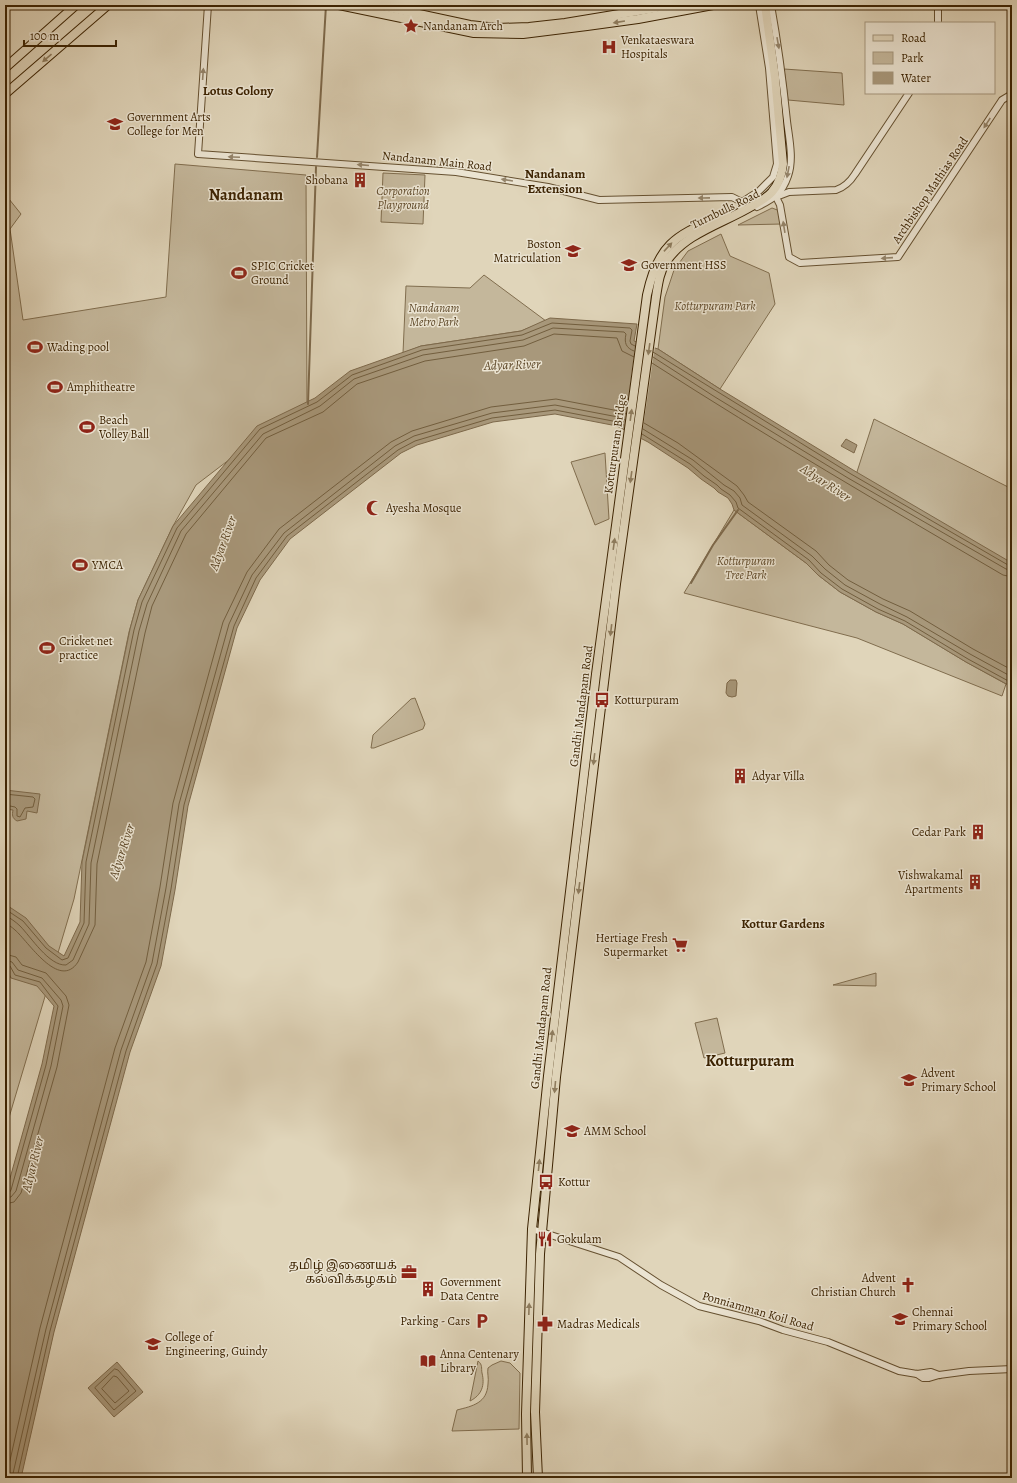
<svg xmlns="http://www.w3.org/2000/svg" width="1017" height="1483" viewBox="0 0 1017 1483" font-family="Alegreya,'Noto Serif Tamil',serif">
  <rect width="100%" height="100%" fill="#e0d5ba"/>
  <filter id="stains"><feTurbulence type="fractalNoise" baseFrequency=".005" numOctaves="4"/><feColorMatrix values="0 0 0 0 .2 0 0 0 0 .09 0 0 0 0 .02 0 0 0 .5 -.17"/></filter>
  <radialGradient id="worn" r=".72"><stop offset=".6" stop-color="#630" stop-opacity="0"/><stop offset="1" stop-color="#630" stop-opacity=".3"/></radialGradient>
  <g fill="#c4b79b" stroke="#806d4e">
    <polygon points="784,69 842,73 844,105 788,100"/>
    <polygon points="175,164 306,175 307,407 234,456 196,485 173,526 138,600 129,632 74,899 5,1131 5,194 21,214 10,229 23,320 166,297"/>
    <polygon points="383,173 425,175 423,224 381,222"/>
    <polygon points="772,208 780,211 782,224 738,225"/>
    <polygon points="721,234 730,256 769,273 775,304 720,389 658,349 665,297 674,270 688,251"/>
    <polygon points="484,275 546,321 521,331 421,346 403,353 406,286 470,288"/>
    <polygon points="874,419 1012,489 1012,568 855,478"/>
    <polygon points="605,453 609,519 595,525 571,462"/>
    <polygon points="734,510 806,563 818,575 840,592 876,612 903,624 966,662 1006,684 1002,696 857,638 684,593"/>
    <polygon points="415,698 425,724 423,729 374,748 371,748 373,735 411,699"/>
    <polygon points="876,973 876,986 833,985"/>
    <polygon points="717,1018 725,1053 704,1058 695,1023"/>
    <path d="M478,1361C483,1365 481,1368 482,1373C485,1385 482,1395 470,1401Z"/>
    <path d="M501,1361L510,1363L520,1373L519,1429L452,1431L457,1410C473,1406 487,1403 488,1384C489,1378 487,1373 488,1368L492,1365Z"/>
  </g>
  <g fill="#a8987b" stroke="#7d694b">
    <polygon points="550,318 637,324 634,341 658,349 720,389 853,470 1012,563 1012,687 966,662 903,624 876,612 840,592 818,575 806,563 742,516 734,510 732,504 728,498 718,492 714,488 701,479 688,468 648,442 617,426 555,414 493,422 417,445 401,453 290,539 260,580 237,628 188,806 175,890 161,966 130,1052 54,1332 21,1478 5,1478 5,1196 42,1064 54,1006 37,986 11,978 5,966 5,904 26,918 49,946 64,956 80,922 82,862 130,629 138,600 173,526 257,426 315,398 350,371 421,346 521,331"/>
    <polygon points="846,439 857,445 854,453 841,446"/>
    <polygon points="730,680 736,680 737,683 736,696 732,697 728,696 726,693 727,683"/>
    <path d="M5,790L40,794L37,813L27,811L26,819L17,821C12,818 12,815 13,810L5,809Z"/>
    <polygon points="117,1362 143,1392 114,1417 88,1388"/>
  </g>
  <polygon fill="#e0d5ba" points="636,340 655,346 641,441 624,432"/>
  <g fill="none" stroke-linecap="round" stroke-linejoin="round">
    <g stroke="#725e3e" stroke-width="1">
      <polyline points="653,352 851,474 1008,565 1012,566"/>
      <polyline points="653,357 715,397 848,478 1006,569 1012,571"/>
      <path d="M652,363C767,437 885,506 1003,575L1012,577"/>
      <polyline points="644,423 678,443 737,486 744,495 748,502 816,551 829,565 848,580 883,599 910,611 973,649 1012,670"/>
      <polyline points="643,429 693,460 724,485 734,491 740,498 742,505 812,556 825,569 845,585 880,604 907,617 970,654 1012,677"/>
      <polyline points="642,434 690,464 704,476 717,485 721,489 730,495 736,502 738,508 809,560 821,573 842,589 878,609 905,621 968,659 1012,683"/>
      <polyline points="5,794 33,797 35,799 33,807 25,808 20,817 17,816 17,809 15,807 5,805"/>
      <polyline points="5,909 23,921 46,948 62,960 68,958 84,923 86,862 134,630 142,602 177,528 260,429 317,402 352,375 422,350 522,335 552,323 630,328 632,330 630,341 631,344 635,346"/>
      <path d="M5,915C10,918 16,922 20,926C31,937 49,966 66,965L73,960L89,924L91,863L139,631L147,604L181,531L263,434L320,406L354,379L423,355L523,340L553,328L624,332L626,334C624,343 626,348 634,351"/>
      <path d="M5,922C8,925 12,927 15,930C28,941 59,991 78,962L95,925L97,864L145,633L152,606L186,534L266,438L323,412L357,384L425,361L524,346L554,334L617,338L622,351L634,357"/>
      <polyline points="5,954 16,957 22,965 46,973 66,996 69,1005 57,1067 21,1193 14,1202 5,1204"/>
      <polyline points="5,960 12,962 18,970 42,978 61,1000 63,1006 51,1066 16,1191 11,1197 5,1198"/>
      <polyline points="5,965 10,966 15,975 40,982 58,1006 46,1065 11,1190 9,1193 5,1193"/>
      <polygon points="115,1369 118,1370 136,1391 114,1410 95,1388"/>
      <polygon points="114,1376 117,1377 129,1391 115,1403 102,1389"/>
      <polyline points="6,1478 40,1328 115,1048 146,962 160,887 173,803 223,622 247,572 279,529 391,442 412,431 491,407 556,399 619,411 626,414"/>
      <polyline points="12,1478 46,1329 121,1050 152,963 166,888 179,804 229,624 252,575 284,533 395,446 414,436 492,413 555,405 618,417 625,420"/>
      <polyline points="17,1478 50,1331 126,1051 157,964 171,889 184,805 234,626 256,578 287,536 398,450 415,441 492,418 555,410 618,422 624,425"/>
    </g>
    <g stroke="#7d694b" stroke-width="2">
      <polyline points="317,157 326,5"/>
      <polyline points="308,404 316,167"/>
      <polyline points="691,583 713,545 738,510"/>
    </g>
    <defs>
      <g id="minor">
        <polyline points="208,5 198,154 456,172 548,187 599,200 732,197 742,202"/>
        <polyline points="938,23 938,5"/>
        <path d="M909,93L855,174C850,182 845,187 836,190L789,192L776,197L780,205L789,257L800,263L898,257L1002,100L1012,94"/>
        <polyline points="741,207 742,202 759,191 773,177 777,164 769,68 759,5"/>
        <path d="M757,207C773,199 782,194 788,176C794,159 789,138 787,121C783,82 778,44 771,5"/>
        <polyline points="532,1229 619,1257 661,1285 699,1306 759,1321 783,1330 828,1342 899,1371 917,1374 931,1372 939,1375"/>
        <polyline points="917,1374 923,1378 929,1378 939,1375 969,1371 1012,1369"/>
      </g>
      <g id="major">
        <polyline points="339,5 474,33 523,34 587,26 638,19 713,5"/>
        <polyline points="377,5 470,25 497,28 529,27 565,23 674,5"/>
        <polyline points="5,68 76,5"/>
        <polyline points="5,94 108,5"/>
        <path d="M527,1478L526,1414L532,1229L548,1076L596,674L647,295C659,239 680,235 727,213"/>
        <path d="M538,1478L535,1412L540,1254L556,1077L616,584L656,297C658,285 659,273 666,262C685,233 724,223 752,206C759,202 767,198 772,192C779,184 782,174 783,164L775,77L765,5"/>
      </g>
    </defs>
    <use href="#minor" stroke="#655030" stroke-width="8"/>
    <use href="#major" stroke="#3c2302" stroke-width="10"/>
    <use href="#minor" stroke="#ebe4d2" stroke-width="6"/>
    <use href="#major" stroke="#e0d5ba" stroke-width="8"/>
  </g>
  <defs><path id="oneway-solid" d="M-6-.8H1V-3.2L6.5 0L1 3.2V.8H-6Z"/></defs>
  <g fill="#8e7c5e">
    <use href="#oneway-solid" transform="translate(619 22) rotate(171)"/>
    <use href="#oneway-solid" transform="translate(47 58) rotate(139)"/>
    <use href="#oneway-solid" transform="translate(668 247) rotate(-47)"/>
    <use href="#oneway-solid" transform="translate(649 349) rotate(98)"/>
    <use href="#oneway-solid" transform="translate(631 415) rotate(-82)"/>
    <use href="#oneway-solid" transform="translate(631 477) rotate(98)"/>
    <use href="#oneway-solid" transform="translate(614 544) rotate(-82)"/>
    <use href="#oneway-solid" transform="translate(611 630) rotate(97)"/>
    <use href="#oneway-solid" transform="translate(594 759) rotate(97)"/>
    <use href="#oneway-solid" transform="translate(579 888) rotate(97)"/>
    <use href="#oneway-solid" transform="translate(552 1036) rotate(-83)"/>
    <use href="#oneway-solid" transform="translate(555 1087) rotate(95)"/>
    <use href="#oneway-solid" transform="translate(539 1165) rotate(-84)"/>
    <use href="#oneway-solid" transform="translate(529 1309) rotate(-88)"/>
    <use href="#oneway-solid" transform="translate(527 1439) rotate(-91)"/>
  </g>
  <g fill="#94846a">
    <use href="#oneway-solid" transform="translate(778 43) rotate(80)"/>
    <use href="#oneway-solid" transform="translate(203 74) rotate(-86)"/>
    <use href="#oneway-solid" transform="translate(987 123) rotate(123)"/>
    <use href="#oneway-solid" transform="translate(234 157) rotate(-177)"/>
    <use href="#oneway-solid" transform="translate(363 165) rotate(-175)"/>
    <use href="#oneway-solid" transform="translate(788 172) rotate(101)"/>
    <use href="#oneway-solid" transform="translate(507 180) rotate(-171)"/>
    <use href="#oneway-solid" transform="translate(704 198) rotate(179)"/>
    <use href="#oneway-solid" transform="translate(784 227) rotate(-99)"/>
    <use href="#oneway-solid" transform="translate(887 258) rotate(176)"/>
  </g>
  <defs>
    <symbol id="sight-bare" viewBox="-9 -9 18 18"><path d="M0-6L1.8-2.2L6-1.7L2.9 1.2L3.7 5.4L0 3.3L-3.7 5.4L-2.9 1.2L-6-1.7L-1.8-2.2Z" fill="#8f2418" stroke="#ebe4d2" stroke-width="2.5" paint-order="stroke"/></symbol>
    <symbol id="hospital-bare" viewBox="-9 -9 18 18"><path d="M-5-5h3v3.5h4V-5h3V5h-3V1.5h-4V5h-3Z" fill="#8f2418" stroke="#ebe4d2" stroke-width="2.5" paint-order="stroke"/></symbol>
    <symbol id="university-bare" viewBox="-9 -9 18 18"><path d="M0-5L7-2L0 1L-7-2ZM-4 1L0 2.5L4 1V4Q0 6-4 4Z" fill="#8f2418" stroke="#ebe4d2" stroke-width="2.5" paint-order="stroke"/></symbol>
    <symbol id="building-bare" viewBox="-9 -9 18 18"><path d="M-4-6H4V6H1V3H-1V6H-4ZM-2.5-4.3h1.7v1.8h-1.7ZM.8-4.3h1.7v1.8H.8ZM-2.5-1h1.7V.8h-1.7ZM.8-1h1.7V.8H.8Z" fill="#8f2418" stroke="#ebe4d2" stroke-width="2.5" paint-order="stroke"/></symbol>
    <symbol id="school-bare" viewBox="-9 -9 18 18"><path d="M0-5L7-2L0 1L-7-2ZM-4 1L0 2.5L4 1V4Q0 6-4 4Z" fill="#8f2418" stroke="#ebe4d2" stroke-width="2.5" paint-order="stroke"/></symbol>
    <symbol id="stadium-bare" viewBox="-9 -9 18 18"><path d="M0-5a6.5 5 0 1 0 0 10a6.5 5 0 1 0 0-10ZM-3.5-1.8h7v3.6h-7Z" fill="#8f2418" stroke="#ebe4d2" stroke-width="2.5" paint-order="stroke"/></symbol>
    <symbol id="mosque-bare" viewBox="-9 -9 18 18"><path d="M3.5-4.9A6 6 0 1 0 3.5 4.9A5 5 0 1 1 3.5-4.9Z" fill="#8f2418" stroke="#ebe4d2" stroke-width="2.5" paint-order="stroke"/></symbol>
    <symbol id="bus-bare" viewBox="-9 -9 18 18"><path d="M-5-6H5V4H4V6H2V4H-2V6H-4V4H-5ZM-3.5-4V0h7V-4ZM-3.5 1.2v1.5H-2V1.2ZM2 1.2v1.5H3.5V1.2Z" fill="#8f2418" stroke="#ebe4d2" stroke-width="2.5" paint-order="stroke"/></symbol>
    <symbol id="supermarket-bare" viewBox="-9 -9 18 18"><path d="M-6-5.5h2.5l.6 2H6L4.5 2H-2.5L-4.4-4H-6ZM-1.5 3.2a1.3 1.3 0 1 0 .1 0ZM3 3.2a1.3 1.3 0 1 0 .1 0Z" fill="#8f2418" stroke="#ebe4d2" stroke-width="2.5" paint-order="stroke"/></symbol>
    <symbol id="restaurant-bare" viewBox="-9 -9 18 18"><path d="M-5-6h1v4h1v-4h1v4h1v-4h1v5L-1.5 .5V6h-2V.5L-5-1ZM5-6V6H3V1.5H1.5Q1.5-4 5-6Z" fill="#8f2418" stroke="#ebe4d2" stroke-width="2.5" paint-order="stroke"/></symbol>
    <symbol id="office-bare" viewBox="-9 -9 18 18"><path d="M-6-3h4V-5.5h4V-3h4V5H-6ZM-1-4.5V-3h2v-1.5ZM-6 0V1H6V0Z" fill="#8f2418" stroke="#ebe4d2" stroke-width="2.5" paint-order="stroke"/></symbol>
    <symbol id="church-bare" viewBox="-9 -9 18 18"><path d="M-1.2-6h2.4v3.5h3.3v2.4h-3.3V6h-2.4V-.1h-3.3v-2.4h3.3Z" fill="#8f2418" stroke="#ebe4d2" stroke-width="2.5" paint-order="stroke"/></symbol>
    <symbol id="parking-bare" viewBox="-9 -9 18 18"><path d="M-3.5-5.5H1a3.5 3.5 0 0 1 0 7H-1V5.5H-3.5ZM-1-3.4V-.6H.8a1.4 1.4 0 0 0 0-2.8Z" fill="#8f2418" stroke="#ebe4d2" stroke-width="2.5" paint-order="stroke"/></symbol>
    <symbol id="pharmacy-bare" viewBox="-9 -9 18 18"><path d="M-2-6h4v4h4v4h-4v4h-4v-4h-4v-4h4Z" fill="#8f2418" stroke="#ebe4d2" stroke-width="2.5" paint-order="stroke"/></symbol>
    <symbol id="library-bare" viewBox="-9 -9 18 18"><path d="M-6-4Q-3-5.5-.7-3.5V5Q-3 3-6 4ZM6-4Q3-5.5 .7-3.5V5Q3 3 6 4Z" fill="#8f2418" stroke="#ebe4d2" stroke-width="2.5" paint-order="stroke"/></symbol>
  </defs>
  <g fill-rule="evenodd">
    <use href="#sight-bare" x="400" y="15" width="22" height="22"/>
    <use href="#hospital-bare" x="598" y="36" width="22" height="22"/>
    <use href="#university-bare" x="104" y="113" width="22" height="22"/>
    <use href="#building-bare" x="349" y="169" width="22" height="22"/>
    <use href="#school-bare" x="562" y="240" width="22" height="22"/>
    <use href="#school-bare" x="618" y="254" width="22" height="22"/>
    <use href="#stadium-bare" x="228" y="262" width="22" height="22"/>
    <use href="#stadium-bare" x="24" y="336" width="22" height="22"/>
    <use href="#stadium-bare" x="44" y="376" width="22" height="22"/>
    <use href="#stadium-bare" x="76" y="416" width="22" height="22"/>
    <use href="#mosque-bare" x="363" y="497" width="22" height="22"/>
    <use href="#stadium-bare" x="69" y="554" width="22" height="22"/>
    <use href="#stadium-bare" x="36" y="637" width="22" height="22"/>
    <use href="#bus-bare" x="591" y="689" width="22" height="22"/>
    <use href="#building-bare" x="729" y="765" width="22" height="22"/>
    <use href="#building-bare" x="967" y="821" width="22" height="22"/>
    <use href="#building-bare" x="964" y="871" width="22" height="22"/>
    <use href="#supermarket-bare" x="669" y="934" width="22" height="22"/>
    <use href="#school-bare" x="898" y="1069" width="22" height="22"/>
    <use href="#school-bare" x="561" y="1120" width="22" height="22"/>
    <use href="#bus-bare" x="535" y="1171" width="22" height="22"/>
    <use href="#restaurant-bare" x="534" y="1228" width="22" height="22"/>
    <use href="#office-bare" x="398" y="1261" width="22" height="22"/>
    <use href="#church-bare" x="897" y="1274" width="22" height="22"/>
    <use href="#building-bare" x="417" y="1278" width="22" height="22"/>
    <use href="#school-bare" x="889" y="1308" width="22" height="22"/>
    <use href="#parking-bare" x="471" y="1310" width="22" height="22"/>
    <use href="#pharmacy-bare" x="534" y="1313" width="22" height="22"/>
    <use href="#university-bare" x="142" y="1333" width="22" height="22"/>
    <use href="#library-bare" x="417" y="1350" width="22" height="22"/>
  </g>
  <g text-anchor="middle" stroke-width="3" stroke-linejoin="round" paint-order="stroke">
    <g font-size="12" fill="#3c2302" stroke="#ebe4d2" text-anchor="start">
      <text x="423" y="30">Nandanam Arch</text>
      <text x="621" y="44">Venkataeswara<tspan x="621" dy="14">Hospitals</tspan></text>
      <text x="127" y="121">Government Arts<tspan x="127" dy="14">College for Men</tspan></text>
      <text x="348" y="184" text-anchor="end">Shobana</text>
      <text x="561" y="248" text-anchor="end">Boston<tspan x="561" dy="14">Matriculation</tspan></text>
      <text x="641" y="269">Government HSS</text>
      <text x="251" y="270">SPIC Cricket<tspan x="251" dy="14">Ground</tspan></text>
      <text x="47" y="351">Wading pool</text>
      <text x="67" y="391">Amphitheatre</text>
      <text x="99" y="424">Beach<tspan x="99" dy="14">Volley Ball</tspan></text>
      <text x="386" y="512">Ayesha Mosque</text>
      <text x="92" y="569">YMCA</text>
      <text x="59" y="645">Cricket net<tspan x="59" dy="14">practice</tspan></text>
      <text x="614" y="704">Kotturpuram</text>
      <text x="752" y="780">Adyar Villa</text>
      <text x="966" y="836" text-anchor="end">Cedar Park</text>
      <text x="963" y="879" text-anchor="end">Vishwakamal<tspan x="963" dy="14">Apartments</tspan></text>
      <text x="668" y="942" text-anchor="end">Hertiage Fresh<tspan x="668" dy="14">Supermarket</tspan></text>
      <text x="921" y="1077">Advent<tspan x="921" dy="14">Primary School</tspan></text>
      <text x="584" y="1135">AMM School</text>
      <text x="558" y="1186">Kottur</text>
      <text x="557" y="1243">Gokulam</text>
      <text x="397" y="1269" text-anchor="end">தமிழ் இணையக்<tspan x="397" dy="14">கல்விக்கழகம்</tspan></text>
      <text x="896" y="1282" text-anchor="end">Advent<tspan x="896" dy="14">Christian Church</tspan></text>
      <text x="440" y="1286">Government<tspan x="440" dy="14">Data Centre</tspan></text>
      <text x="912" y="1316">Chennai<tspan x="912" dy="14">Primary School</tspan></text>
      <text x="470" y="1325" text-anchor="end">Parking - Cars</text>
      <text x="557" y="1328">Madras Medicals</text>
      <text x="165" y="1341">College of<tspan x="165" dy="14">Engineering, Guindy</tspan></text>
      <text x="440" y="1358">Anna Centenary<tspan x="440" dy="14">Library</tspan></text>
    </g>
    <g font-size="12" fill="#3c2302" stroke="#ebe4d2">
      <text transform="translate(437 161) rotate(6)" y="4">Nandanam Main Road</text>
      <text transform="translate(930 190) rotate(-56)" y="4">Archbishop Mathias Road</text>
      <text transform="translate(725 209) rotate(-26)" y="4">Turnbulls Road</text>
      <text transform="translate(615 444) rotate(-82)" y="4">Kotturpuram Bridge</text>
      <text transform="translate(581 706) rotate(-83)" y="4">Gandhi Mandapam Road</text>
      <text transform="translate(541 1028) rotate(-84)" y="4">Gandhi Mandapam Road</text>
      <text transform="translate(758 1311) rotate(16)" y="4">Ponniamman Koil Road</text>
    </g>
    <g font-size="12" font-style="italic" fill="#5e4828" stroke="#ebe4d2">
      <text x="403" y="195">Corporation<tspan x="403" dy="14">Playground</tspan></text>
      <text x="715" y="310">Kotturpuram Park</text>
      <text x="434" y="312">Nandanam<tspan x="434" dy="14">Metro Park</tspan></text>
      <text x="746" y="565">Kotturpuram<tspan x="746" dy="14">Tree Park</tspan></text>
    </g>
    <g font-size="13" font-weight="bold" fill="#3c2302" stroke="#ebe4d2">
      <text x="238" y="95">Lotus Colony</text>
      <text x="555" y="178">Nandanam<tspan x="555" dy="15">Extension</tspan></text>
      <text x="783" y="928">Kottur Gardens</text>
    </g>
    <g font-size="13" font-style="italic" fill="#5c4626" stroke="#ebe4d2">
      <text transform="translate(512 364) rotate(-2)" y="5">Adyar River</text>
      <text transform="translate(826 482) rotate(33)" y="5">Adyar River</text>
      <text transform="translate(222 543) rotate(-70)" y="5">Adyar River</text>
      <text transform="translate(121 851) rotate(-72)" y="5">Adyar River</text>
      <text transform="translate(32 1164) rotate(-76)" y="5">Adyar River</text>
    </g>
    <g font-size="16" font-weight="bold" fill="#3c2302" stroke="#ebe4d2">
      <text x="246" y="200">Nandanam</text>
      <text x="750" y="1066">Kotturpuram</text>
    </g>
  </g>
  <rect width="1017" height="1483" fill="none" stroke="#e0d5ba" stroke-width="20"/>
  <rect x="6" y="6" width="1005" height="1471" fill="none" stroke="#3c2302" stroke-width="2"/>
  <rect x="10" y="10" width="997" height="1463" fill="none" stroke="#3c2302"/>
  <rect x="865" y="22" width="130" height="72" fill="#ebe4d2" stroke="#a5977f"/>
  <rect x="873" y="35" width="20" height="6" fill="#e0d5ba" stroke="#a5977f"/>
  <text x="901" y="42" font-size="12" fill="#3c2302">Road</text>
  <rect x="873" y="52" width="20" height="12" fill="#c4b79b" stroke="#a5977f"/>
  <text x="901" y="62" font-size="12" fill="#3c2302">Park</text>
  <rect x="873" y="72" width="20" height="12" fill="#a8987b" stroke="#a5977f"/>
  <text x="901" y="82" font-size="12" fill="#3c2302">Water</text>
  <path d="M24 40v6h92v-6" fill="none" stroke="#3c2302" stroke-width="2"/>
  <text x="30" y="40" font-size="12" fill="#3c2302" stroke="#ebe4d2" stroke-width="3" paint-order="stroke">100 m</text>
  <rect width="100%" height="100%" filter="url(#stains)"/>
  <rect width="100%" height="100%" fill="url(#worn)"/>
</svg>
